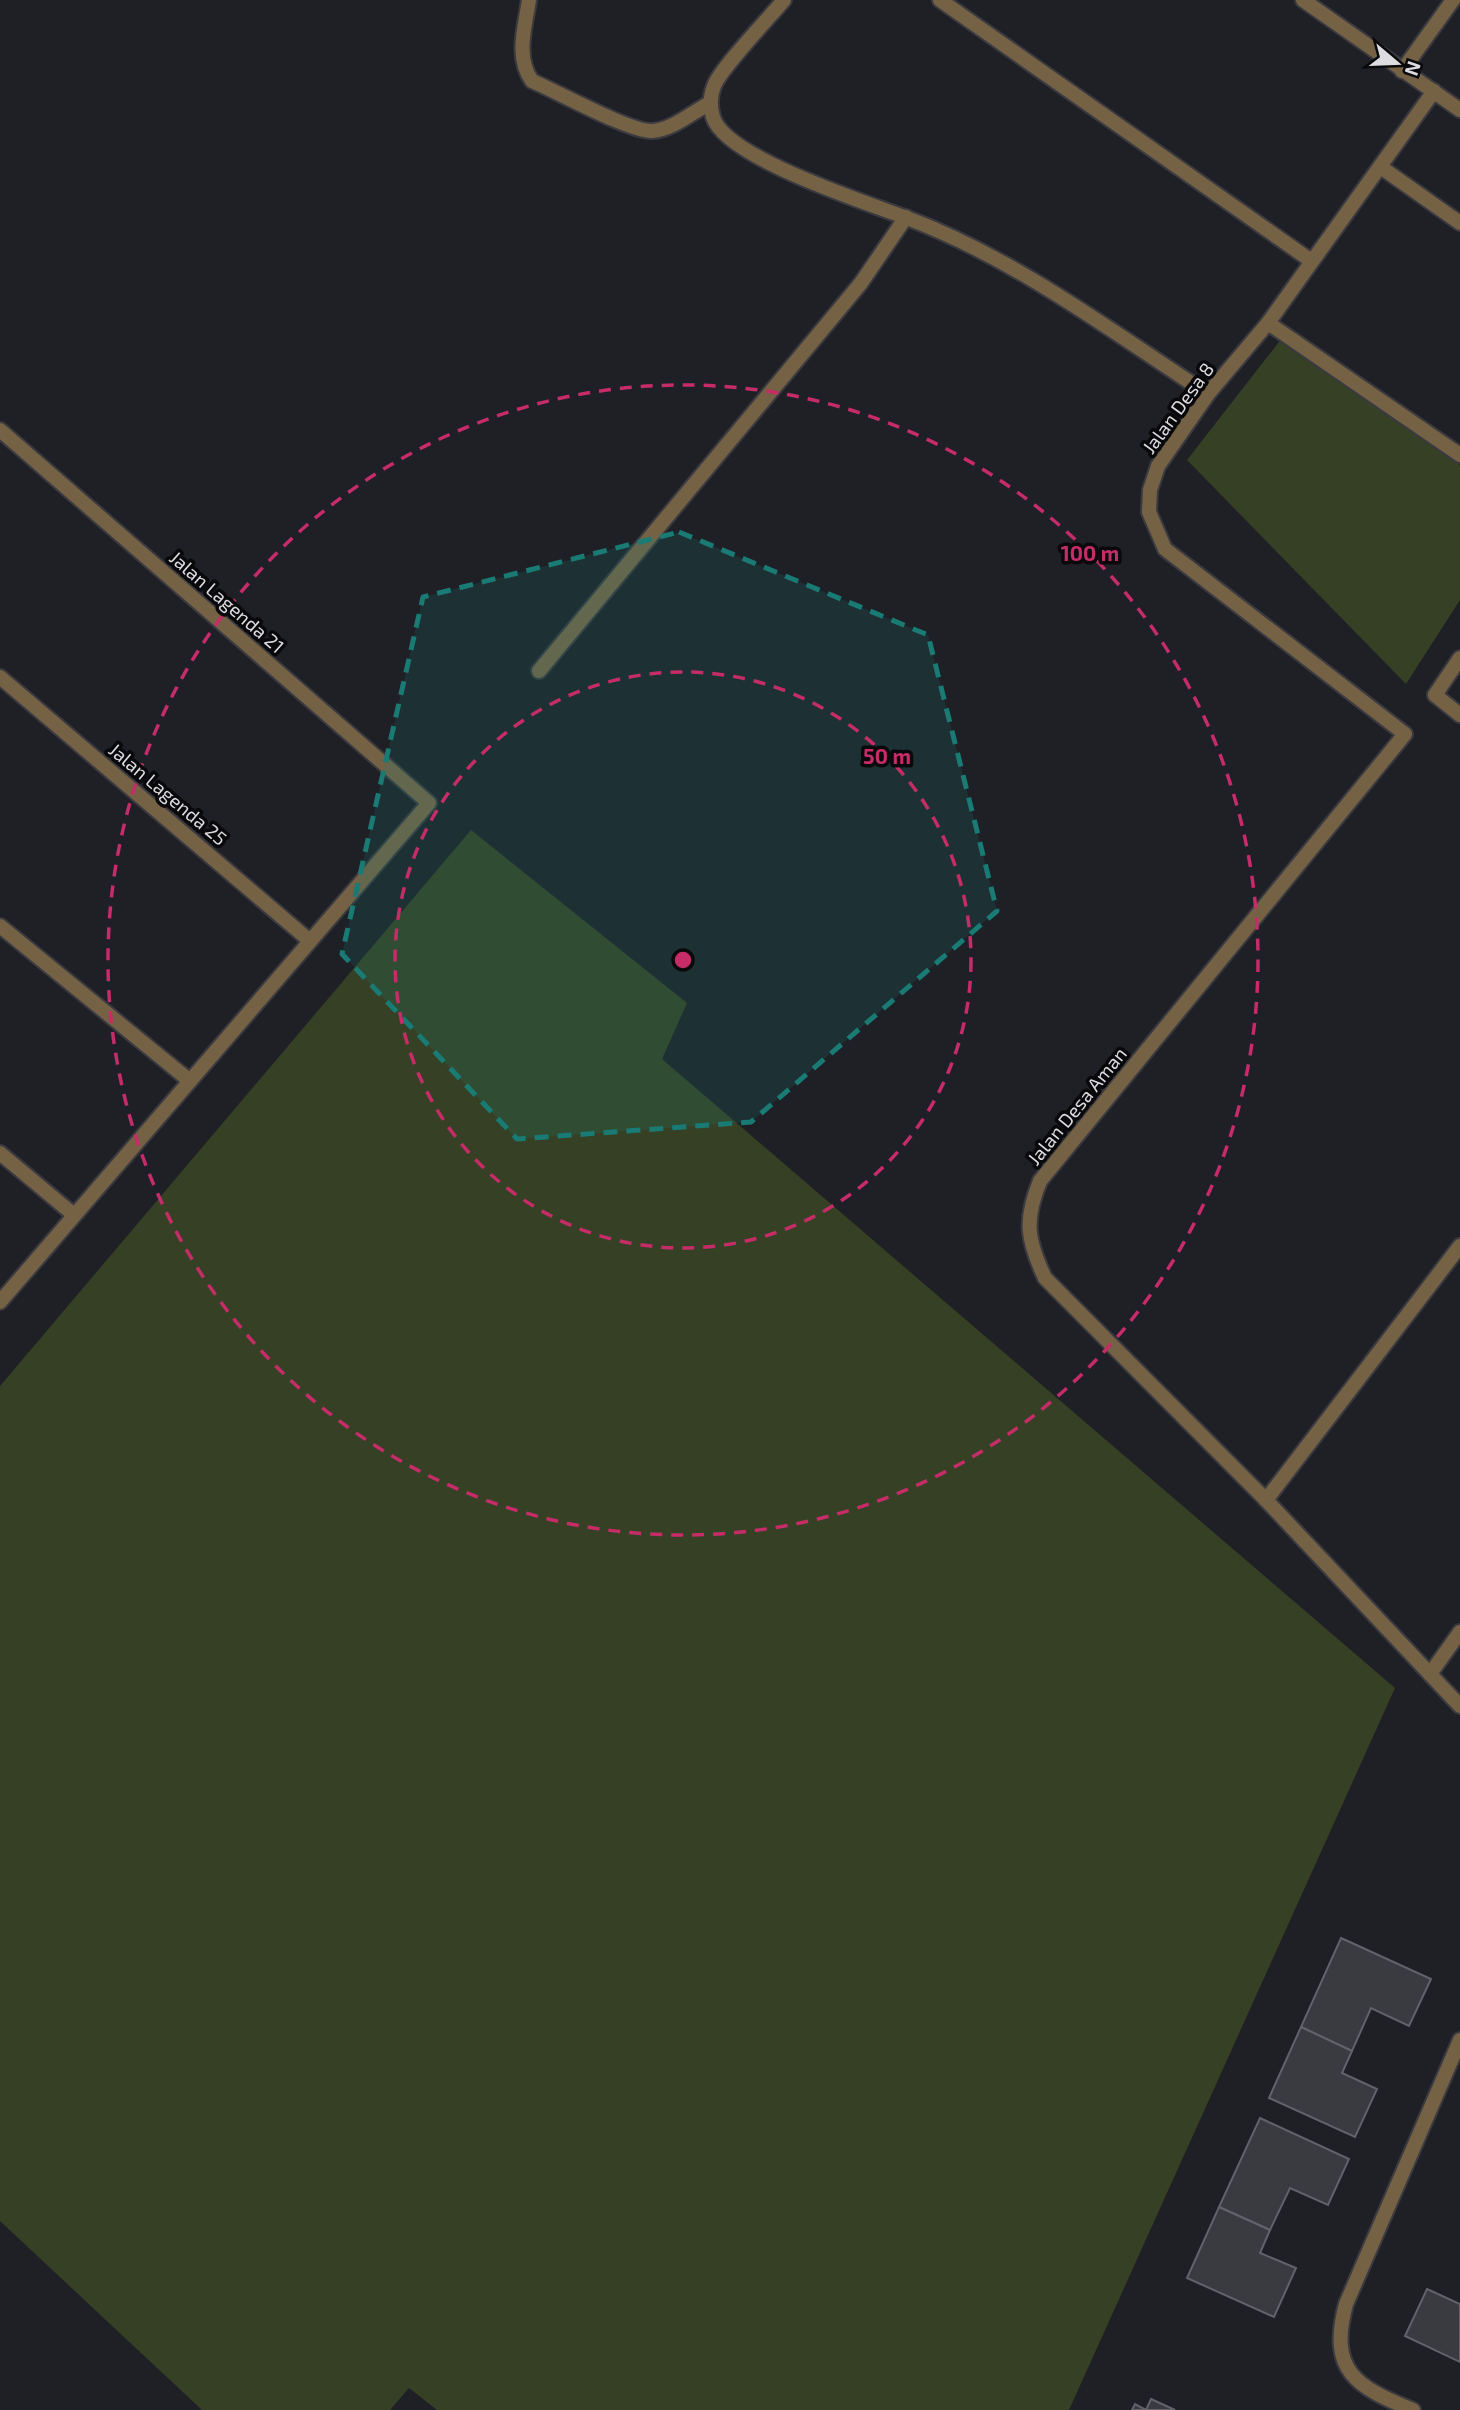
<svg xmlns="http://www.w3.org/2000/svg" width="1460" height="2410" viewBox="0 0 1460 2410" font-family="'Exo 2',sans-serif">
  <rect width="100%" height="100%" fill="#1f1f26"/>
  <g fill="#364024">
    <polygon points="1282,338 1460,465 1460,600 1406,684 1187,460"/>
    <polygon points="471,830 687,1003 662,1059 1395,1688 1069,2410 437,2410 409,2388 390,2410 202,2410 0,2221 0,1386"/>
  </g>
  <g fill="#3a3a41" stroke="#63626a" stroke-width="2">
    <polygon points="1341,1938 1431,1979 1409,2026 1371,2008 1352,2051 1301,2027"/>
    <polygon points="1301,2027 1352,2051 1342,2073 1377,2089 1355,2137 1269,2098"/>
    <polygon points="1260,2118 1349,2159 1328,2205 1290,2188 1270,2230 1219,2207"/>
    <polygon points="1219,2207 1270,2230 1260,2253 1296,2268 1274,2317 1187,2278"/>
    <polygon points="1427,2289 1460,2304 1460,2362 1405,2336"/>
    <polygon points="1151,2399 1175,2410 1132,2410 1135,2404 1146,2410"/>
  </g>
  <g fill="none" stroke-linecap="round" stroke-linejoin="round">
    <defs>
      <g id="service">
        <path d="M529,0C525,27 515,57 532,81C556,91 630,132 652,131C672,130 693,112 710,103"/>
        <polyline points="940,0 1310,260"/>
        <polyline points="1402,71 1453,0"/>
        <polyline points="1268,323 1460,455"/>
        <polyline points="1435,695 1460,715"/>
        <polyline points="0,926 190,1081"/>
        <polyline points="1430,1674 1460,1632"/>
      </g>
      <g id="minor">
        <path d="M784,0C769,18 720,69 714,86C710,96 710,107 713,117C725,158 868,203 907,218C1016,259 1111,331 1208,394"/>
        <polyline points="1303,0 1460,110"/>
        <path d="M1434,91L1268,323L1208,394L1158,466L1150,490L1149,512L1165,549L1405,734L1040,1181C1024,1220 1027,1240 1045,1278L1266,1500L1460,1706"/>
        <polyline points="1382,168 1460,223"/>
        <polyline points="0,430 429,803 0,1302"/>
        <polyline points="539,671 861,283 906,217"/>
        <polyline points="0,677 310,941"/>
        <polyline points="1435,695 1460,658"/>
        <polyline points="0,1153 74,1215"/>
        <polyline points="1266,1500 1460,1246"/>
        <path d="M1413,2410C1356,2387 1328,2371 1346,2304L1460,2040"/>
      </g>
    </defs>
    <use href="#service" stroke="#3a3a40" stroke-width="18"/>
    <use href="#minor" stroke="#3a3a40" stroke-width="18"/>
    <use href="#service" stroke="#756245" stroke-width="14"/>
    <use href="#minor" stroke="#756245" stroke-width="14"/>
  </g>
  <path fill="#197b74" fill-opacity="0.2" stroke="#197b74" stroke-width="5" stroke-dasharray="14 9" stroke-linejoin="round" d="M679,532L928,635L997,911L751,1122L517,1139L342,954L423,597Z"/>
  <g fill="none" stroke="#c52c68" stroke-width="3.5" stroke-dasharray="12 9">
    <circle cx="683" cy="960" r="288"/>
    <circle cx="683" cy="960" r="575"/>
  </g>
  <g text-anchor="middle" stroke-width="7" stroke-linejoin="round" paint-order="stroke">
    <g font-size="19" fill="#dddde1" stroke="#09090c">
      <text transform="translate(1178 408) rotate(-54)" y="7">Jalan Desa 8</text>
      <text transform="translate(227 602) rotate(41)" y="7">Jalan Lagenda 21</text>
      <text transform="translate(168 794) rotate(40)" y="7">Jalan Lagenda 25</text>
      <text transform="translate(1077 1106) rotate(-51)" y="7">Jalan Desa Aman</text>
    </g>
  </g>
  <circle cx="683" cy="960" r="10" fill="#c52c68" stroke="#09090c" stroke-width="3.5"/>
  <g font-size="21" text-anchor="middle" font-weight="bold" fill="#c52c68" stroke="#09090c" stroke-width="7" stroke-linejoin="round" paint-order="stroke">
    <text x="1090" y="561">100 m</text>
    <text x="887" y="764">50 m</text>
  </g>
  <g transform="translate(1397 63) rotate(109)" stroke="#09090c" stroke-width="5" paint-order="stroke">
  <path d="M0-5L12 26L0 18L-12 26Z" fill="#dddde1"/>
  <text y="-10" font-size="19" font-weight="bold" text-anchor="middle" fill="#dddde1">N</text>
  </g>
</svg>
